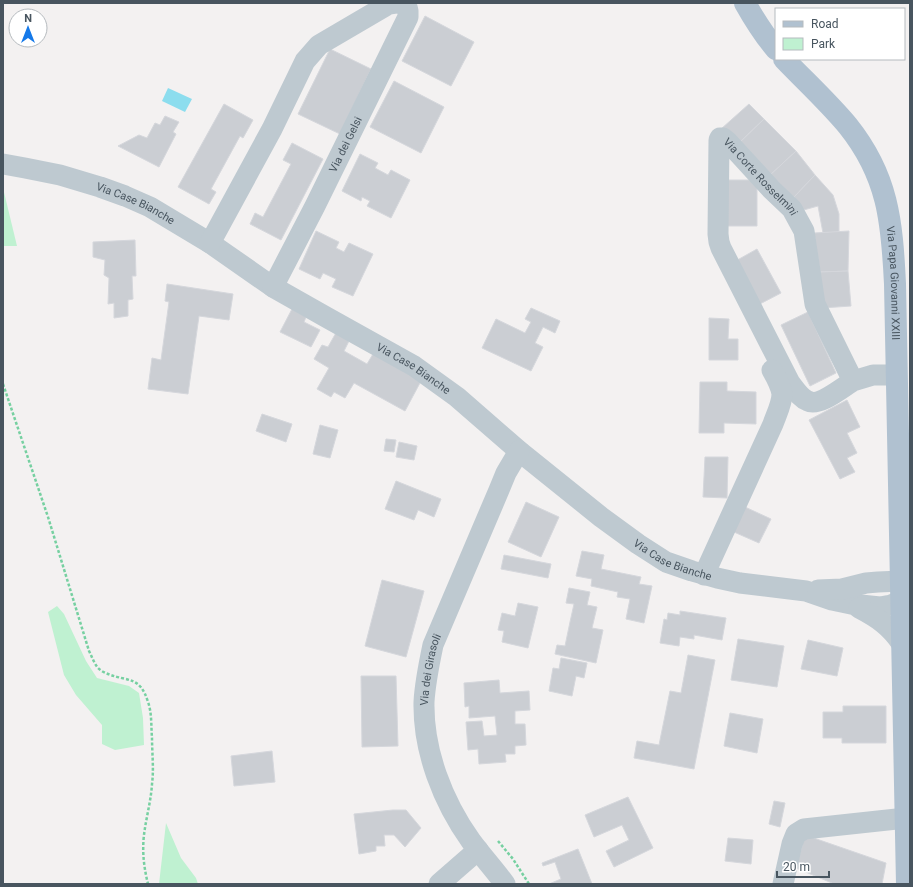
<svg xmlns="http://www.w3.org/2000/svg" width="913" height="887" viewBox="0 0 913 887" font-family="Roboto,sans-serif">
  <rect width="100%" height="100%" fill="#f3f1f1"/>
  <g fill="#bff1d1">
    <polygon points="3,188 17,246 3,246"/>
    <polygon points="57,606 64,614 86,661 97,678 129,686 139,693 143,718 144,745 115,750 102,744 102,725 76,695 64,675 48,612"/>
    <polygon points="166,823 181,858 196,878 198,884 159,884"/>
  </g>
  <polygon fill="#8cddee" points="168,88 192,99 185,112 162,101"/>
  <g fill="#cbced3" stroke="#d5d7dc">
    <polygon points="425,16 474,42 451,86 402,61"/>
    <polygon points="330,49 371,69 340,134 298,114"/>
    <polygon points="394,81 444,107 421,153 370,127"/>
    <polygon points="224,104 253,120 243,138 240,136 211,189 216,192 209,204 178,187"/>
    <polygon points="749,104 764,119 737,145 721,129"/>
    <polygon points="165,116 179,122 173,132 176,134 159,167 118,146 139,135 147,138 155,123 160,125"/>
    <polygon points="764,119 796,151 768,177 737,145"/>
    <polygon points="292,143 323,159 281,240 250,224 255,213 263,217 291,164 283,160"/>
    <polygon points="796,151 815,175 794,197 768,177"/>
    <polygon points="360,154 378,163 375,168 388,175 391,170 410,180 391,218 367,206 370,201 362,197 361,201 342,191"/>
    <polygon points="815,175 833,195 839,214 839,232 823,233 818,206 800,211 794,197"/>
    <polygon points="725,180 757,180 757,226 726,226"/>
    <polygon points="316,231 339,242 336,248 344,252 349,243 373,254 353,296 332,287 336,279 323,273 320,279 299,269"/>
    <polygon points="849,231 848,271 820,272 814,233"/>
    <polygon points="135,240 136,276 132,276 133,299 128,300 128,316 114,318 114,303 108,304 109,278 104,275 105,260 93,257 93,242"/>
    <polygon points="757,249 781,293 756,306 732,263"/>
    <polygon points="848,271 851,306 822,308 820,272"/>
    <polygon points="167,284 233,294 229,320 199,316 188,394 148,389 152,358 161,360 169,302 165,301"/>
    <polygon points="531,308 560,321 555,333 543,327 535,343 543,347 531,371 482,348 496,319 525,333 531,322 525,319"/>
    <polygon points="292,309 306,317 304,322 320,330 311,347 280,332"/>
    <polygon points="808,312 836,373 810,386 781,325"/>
    <polygon points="709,318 729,319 728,339 738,339 738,360 709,360"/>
    <polygon points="337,331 350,339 344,351 367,364 373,354 421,381 405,411 354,383 345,398 334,392 331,397 317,389 329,368 314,359 322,345 328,347"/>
    <polygon points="700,382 727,382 727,391 756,392 756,424 724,423 724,433 699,433"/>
    <polygon points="847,400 860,427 847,433 857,453 847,458 855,472 840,479 809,420"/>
    <polygon points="262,414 292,424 286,442 256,431"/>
    <polygon points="320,425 338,430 330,458 313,454"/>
    <polygon points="386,439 396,440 394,452 384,451"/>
    <polygon points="399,442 417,446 414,460 396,457"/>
    <polygon points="705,457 728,457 727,498 703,497"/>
    <polygon points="396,481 441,499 434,517 418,510 414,520 385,509"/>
    <polygon points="526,502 559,517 541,557 508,542"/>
    <polygon points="745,507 771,519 759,543 734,532"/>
    <polygon points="582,551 604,555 601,569 641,577 639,584 652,586 644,623 626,619 630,599 617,597 618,592 591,586 592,579 576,576"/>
    <polygon points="504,555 551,564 548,578 501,569"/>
    <polygon points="382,580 424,591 406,657 365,646"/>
    <polygon points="569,588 590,592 587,605 597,607 592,628 603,630 596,663 555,654 557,645 565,646 570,622 574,604 566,603"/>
    <polygon points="518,603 538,607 528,648 502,642 504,631 498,630 502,613 515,616"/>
    <polygon points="680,611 726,618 722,640 694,635 694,639 680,637 679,646 660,643 664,619 667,620 668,613 680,615"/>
    <polygon points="738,639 784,646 777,687 731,680"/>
    <polygon points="808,640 843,648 837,676 801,669"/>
    <polygon points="688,655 715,660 694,769 634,758 637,741 659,745 670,691 681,693"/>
    <polygon points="561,658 587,663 584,678 576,676 572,696 549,691 553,668 559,669"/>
    <polygon points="361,676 396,676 398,746 362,747"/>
    <polygon points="499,680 500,693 529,691 530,710 515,711 515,724 525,724 526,745 515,746 515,754 505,754 506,762 479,764 478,749 468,750 466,722 482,721 484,736 497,735 495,716 469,718 469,706 465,707 464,683"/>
    <polygon points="843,706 886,706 886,743 842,743 842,738 823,738 823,712 843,712"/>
    <polygon points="730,713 763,719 757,753 724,746"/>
    <polygon points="272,751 275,782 234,786 231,756"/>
    <polygon points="628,797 653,848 614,867 606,851 629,840 622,825 594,837 585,815"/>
    <polygon points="774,801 785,803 780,827 769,824"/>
    <polygon points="393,810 406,810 421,828 405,847 394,835 384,835 385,846 376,846 376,851 359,854 354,814"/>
    <polygon points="805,835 886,863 882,884 832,884 832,883 796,868"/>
    <polygon points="728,838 753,840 751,864 725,861"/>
    <polygon points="578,849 592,884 549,884 561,879 555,862 543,866 542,863"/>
  </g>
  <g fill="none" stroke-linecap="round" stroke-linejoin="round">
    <g stroke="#76d0a1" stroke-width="2.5" stroke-dasharray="3 2" stroke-linecap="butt">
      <path d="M3,384L48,517L89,651C92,657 94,663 98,668C101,671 105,673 108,674C129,682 140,676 148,702C152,713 151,726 152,738C152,753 154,769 152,784C151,801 146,818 144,835C142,852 144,868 148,884"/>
      <polyline points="498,841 513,859 529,884"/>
    </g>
    <g stroke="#bec9d0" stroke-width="21">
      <path id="s1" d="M3,164L25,168L60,175L100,187L125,196L150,207L210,243L273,287L326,317L414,366L457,397L519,451L601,517L638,544L666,562L692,571L717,578L740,583L806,591L832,600L851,604L880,607L891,605L896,603L901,599"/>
      <polyline points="210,243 272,129 305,61 319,45 389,4 396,3"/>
      <path id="s2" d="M273,287L315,206L408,17V11L407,7L400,3"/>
      <path id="s3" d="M853,381C843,387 819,407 808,401C800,398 795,389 790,383L721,248L719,242L718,234L719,140L720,138H723L728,142L772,190L792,209L804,231L815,304L853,381L873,375H896"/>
      <path d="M704,575L773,424C776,415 782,404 782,394C781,386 776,377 772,370"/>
      <polyline points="818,590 842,589 866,583 878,582 901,581"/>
      <path d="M859,608C878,618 890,626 902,644"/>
      <polyline points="439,884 478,850"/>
      <path id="s4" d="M505,884C494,869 482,856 471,841C443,802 423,751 424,702C425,683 429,664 433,645L499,490L506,473L519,451"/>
      <polyline points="783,884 792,844 796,834 804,829 906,818"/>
    </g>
    <g stroke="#b0c1d0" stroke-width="22">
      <path d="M745,3C754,19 764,35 776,49"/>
      <path id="s5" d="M784,59C805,81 828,102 848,126C888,176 892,221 895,284L907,884"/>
    </g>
  </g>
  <g text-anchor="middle" stroke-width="3.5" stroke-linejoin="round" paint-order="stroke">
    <g font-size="11" fill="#48555f" stroke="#fff">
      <text dy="4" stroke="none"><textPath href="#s2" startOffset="160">Via dei Gelsi</textPath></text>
      <text dy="4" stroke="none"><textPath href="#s3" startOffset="396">Via Corte Rosselmini</textPath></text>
      <text dy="4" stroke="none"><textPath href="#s1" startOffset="139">Via Case Bianche</textPath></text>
      <text dy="4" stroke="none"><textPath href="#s5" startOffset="260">Via Papa Giovanni XXIII</textPath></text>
      <text dy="4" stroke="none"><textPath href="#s1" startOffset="463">Via Case Bianche</textPath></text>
      <text dy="4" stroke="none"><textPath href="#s1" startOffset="787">Via Case Bianche</textPath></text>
      <text dy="4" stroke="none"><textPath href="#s4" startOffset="237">Via dei Girasoli</textPath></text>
    </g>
  </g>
  <rect width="913" height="887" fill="none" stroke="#48555f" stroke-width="8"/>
  <rect x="775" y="8" width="130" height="52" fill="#ffffff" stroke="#b6bbbf"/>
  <rect x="783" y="21" width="20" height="6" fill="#b0c1d0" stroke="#b6bbbf"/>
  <text x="811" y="28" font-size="12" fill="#48555f">Road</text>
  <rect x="783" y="38" width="20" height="12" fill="#bff1d1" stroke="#b6bbbf"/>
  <text x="811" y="48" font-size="12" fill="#48555f">Park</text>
  <g transform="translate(28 28)"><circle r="19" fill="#ffffff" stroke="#b6bbbf"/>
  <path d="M0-3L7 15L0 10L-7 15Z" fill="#1579e9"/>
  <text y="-6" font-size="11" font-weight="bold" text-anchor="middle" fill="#48555f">N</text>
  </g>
  <path d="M777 871v6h52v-6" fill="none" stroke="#48555f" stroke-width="2"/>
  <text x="783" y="871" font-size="12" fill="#48555f" stroke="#ffffff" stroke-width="3" paint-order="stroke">20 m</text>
</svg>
